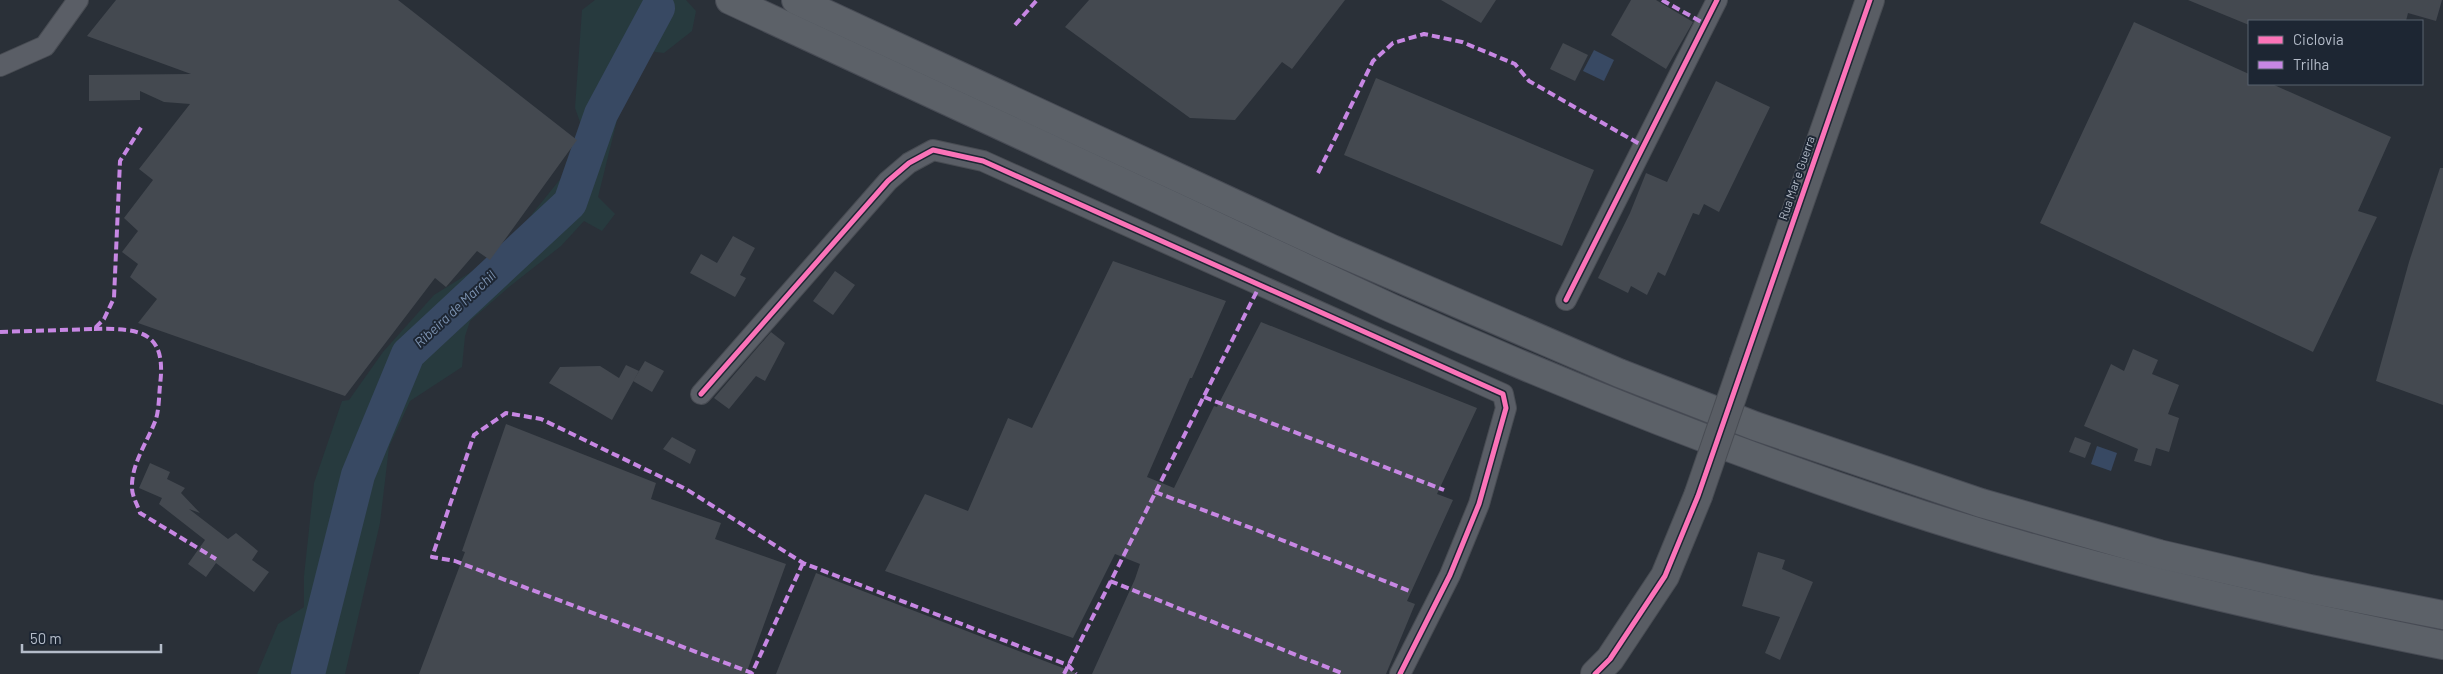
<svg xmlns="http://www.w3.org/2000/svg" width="2443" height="674" viewBox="0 0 2443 674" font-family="Barlow,sans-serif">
  <rect width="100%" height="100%" fill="#2a3038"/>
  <polygon fill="#273a3e" points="595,0 686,0 696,11 692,31 664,53 647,51 624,92 598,197 615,214 602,231 584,221 561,246 509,287 470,321 465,336 462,367 410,401 389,447 380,523 345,674 257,674 278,624 304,607 304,576 314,483 342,401 349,400 383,352 434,295 500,254 570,167 585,136 575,108 582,10"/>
  <g fill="#384963">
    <polygon points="1594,50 1614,60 1604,81 1583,71"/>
    <polygon points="2097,446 2117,453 2111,471 2091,464"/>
  </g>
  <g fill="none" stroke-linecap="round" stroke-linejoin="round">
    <polyline stroke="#384963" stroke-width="34" points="308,674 358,475 408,354 570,203 601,114 658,8"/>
  </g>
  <g fill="#444950">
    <polygon points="116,0 398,0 577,140 490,260 477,251 446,287 435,278 345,396 138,323 157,299 130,277 138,264 122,252 138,231 124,218 153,180 139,169 190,104 164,102 140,91 140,100 89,101 89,75 191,74 87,36"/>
    <polygon points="1089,0 1345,0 1292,69 1282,62 1235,120 1190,118 1065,27"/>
    <polygon points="1441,0 1496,0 1481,23"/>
    <polygon points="1631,0 1656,0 1693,22 1666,69 1611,35"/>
    <polygon points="2188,0 2442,0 2436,21 2408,13 2406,21 2249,21 2249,25"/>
    <polygon points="2134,22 2249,74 2249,84 2272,84 2391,137 2358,211 2377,217 2313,352 2040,223"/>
    <polygon points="1563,43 1588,55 1575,81 1550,69"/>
    <polygon points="1376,78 1594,170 1562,246 1344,155"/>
    <polygon points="1716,81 1770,107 1719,212 1704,204 1699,215 1693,213 1665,276 1658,272 1647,295 1631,286 1628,293 1598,278 1630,213 1646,173 1667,182"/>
    <polygon points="2440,168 2443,168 2443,405 2376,381 2409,262"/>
    <polygon points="733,236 755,248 740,275 746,278 735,297 690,273 701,254 717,263"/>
    <polygon points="1113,261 1226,301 1192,378 1190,378 1147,477 1174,488 1214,406 1217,407 1261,322 1477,408 1437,494 1453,500 1407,601 1415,604 1386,674 1092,674 1135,579 1140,564 1115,554 1073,638 885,571 925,494 968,511 1008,418 1032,428"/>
    <polygon points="835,271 855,285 833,315 813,301"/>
    <polygon points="771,332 785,343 765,381 756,376 729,409 714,398"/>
    <polygon points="2133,349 2158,360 2152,374 2179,385 2168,414 2179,418 2169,452 2156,448 2151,466 2134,461 2138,449 2084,426 2111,364 2124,371"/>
    <polygon points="645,361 664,371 652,392 633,381"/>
    <polygon points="626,365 639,371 612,420 549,383 560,367 600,366 619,378"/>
    <polygon points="506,424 656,483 651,499 721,523 715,539 786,564 746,674 419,674 465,552 462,551"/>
    <polygon points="672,437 696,450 690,464 663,449"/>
    <polygon points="2075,437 2091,443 2085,458 2069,452"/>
    <polygon points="150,463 170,472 167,479 185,488 181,493 200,513 189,509 228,539 236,533 258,551 252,560 269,572 254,592 216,563 206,577 188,564 205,540 159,504 162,498 139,488"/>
    <polygon points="1758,552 1785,560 1782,569 1813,582 1780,660 1765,653 1780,617 1742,606"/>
    <polygon points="816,573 1076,673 1076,674 776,674"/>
  </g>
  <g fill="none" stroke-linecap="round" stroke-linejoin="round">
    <defs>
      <g id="street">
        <polyline points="0,66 45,46 78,0"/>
        <polyline points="1566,300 1717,0"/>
        <polyline points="701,394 888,181 909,163 933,150 983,161 1503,394 1506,408 1479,504 1450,575 1400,674"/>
      </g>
      <g id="secondary">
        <polyline points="1744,362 1870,0"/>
        <polyline points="1595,674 1610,659 1665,576 1698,496"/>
      </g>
      <g id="primary">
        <path d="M730,0C883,71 1037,142 1190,214C1257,245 1324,277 1391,308C1556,382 1726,450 1898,507C2076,566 2259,608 2443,645"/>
        <polyline points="796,0 1332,249 1619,373 1755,426 1981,503 2159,554 2310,589 2443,615"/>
      </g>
    </defs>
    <use href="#street" stroke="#484c53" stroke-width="22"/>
    <use href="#secondary" stroke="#484c53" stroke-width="30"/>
    <use href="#primary" stroke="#484c55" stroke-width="30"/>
    <use href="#street" stroke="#5a5e66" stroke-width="20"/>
    <use href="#secondary" stroke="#595d64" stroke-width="28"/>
    <use href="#primary" stroke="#5c6168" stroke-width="28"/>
    <defs>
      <polyline id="secondary-bridge" points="1698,496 1744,362"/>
    </defs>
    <use href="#secondary-bridge" stroke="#484c53" stroke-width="30" stroke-linecap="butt"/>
    <use href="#secondary-bridge" stroke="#595d64" stroke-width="28"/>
    <g stroke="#c787e3" stroke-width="4" stroke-dasharray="8 4" stroke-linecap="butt">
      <polyline points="1662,0 1705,24"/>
      <polyline points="1015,25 1037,0"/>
      <polyline points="1318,173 1373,61 1393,43 1424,34 1462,42 1515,64 1529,81 1643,146"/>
      <path d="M94,329C140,328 167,331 160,385C159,396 159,409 156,419C148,441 131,464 132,488C132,496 138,506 140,513L216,559"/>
      <polyline points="0,332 94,329 104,319 114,298 120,161 142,126"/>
      <polyline points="1204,397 1444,490"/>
      <polyline points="1155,492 1254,529 1412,592"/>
      <polyline points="803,563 752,673 455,561 432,557 474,435 506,413 541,419 686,489 803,563 1068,665 1076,674"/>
      <polyline points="1110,581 1344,674"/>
      <polyline points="1064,674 1260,285"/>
    </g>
    <defs>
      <g id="cycleway">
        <polyline points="1566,300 1717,0"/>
        <polyline points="701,394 888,181 909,163 933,150 983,161 1503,394 1506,408 1479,504 1450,575 1400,674"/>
        <polyline points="1595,674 1610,659 1665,576 1698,496 1870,0"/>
      </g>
    </defs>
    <use href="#cycleway" stroke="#1d2633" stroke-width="8"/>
    <use href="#cycleway" stroke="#fb73b8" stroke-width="5"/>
  </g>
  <g text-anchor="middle" stroke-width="4" stroke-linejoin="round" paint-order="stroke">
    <g font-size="12" fill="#b4bcc9" stroke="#1d2633">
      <text transform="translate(1797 178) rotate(-71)" y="4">Rua Mar e Guerra</text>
    </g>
    <g font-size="14" font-style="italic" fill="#7c92b1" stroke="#1d2633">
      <text transform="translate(455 309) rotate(-43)" y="5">Ribeira de Marchil</text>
    </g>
  </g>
  <rect x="2248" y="20" width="175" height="65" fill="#1d2633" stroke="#59626f"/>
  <rect x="2258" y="36" width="25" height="8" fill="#fb73b8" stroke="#59626f"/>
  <text x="2293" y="45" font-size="15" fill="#b4bcc9">Ciclovia</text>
  <rect x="2258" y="61" width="25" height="8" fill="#c787e3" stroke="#59626f"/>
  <text x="2293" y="70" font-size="15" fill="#b4bcc9">Trilha</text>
  <path d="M22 644v8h139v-8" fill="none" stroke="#b4bcc9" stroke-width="2.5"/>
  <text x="30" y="644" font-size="15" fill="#b4bcc9" stroke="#1d2633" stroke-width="4" paint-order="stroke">50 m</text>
</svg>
